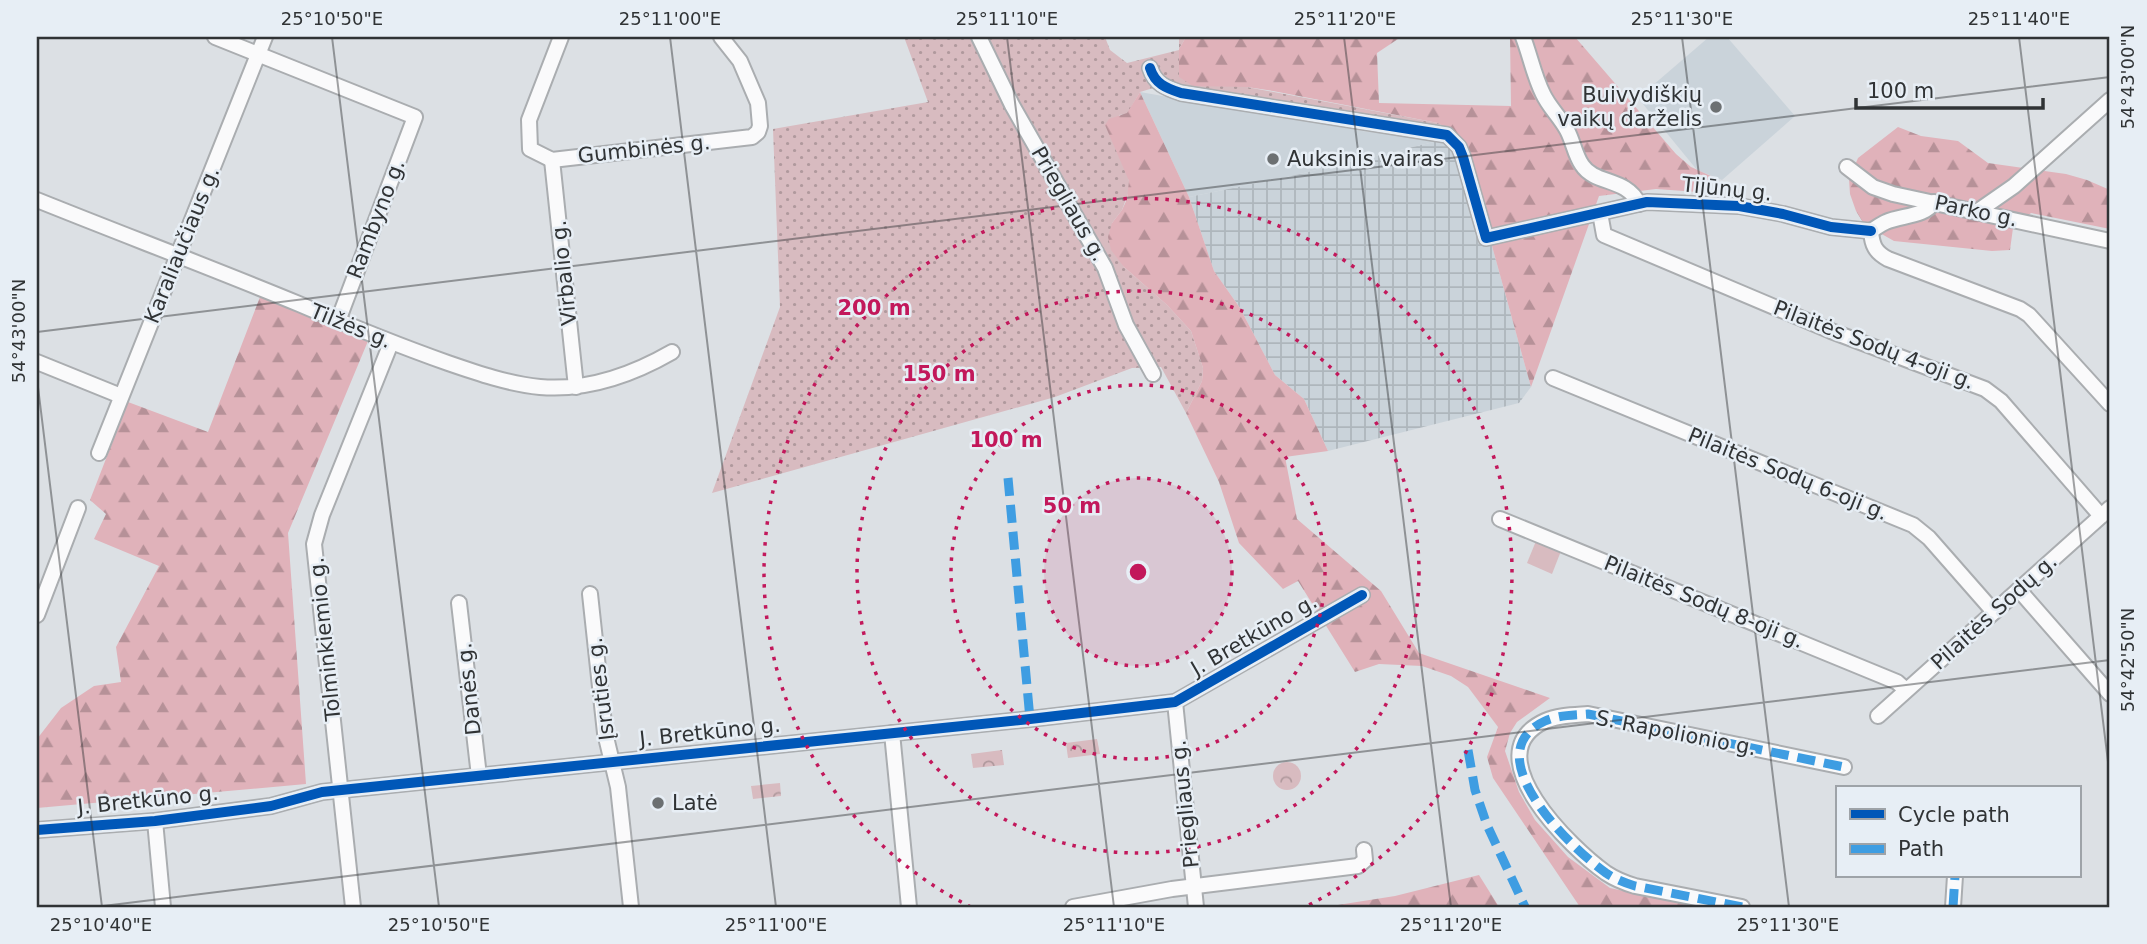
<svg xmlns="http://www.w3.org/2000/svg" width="2147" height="944" viewBox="0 0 2147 944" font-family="'DejaVu Sans',sans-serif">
  <defs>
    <pattern id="industrial-grid" width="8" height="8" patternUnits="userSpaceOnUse" patternTransform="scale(1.75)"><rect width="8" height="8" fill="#cad3da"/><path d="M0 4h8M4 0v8" fill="none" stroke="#aeb6bc"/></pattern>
    <pattern id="grass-dots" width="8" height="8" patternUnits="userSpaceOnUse" patternTransform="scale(1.75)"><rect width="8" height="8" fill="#d8bbc0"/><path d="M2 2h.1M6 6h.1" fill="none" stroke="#b0999d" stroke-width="1.8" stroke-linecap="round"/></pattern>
    <pattern id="forest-firs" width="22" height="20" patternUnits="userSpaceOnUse" patternTransform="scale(1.75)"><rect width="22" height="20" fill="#e0b2ba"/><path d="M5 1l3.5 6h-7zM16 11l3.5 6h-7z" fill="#b69198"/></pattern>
    <pattern id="park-crowns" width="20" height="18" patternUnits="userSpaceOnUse" patternTransform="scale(1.75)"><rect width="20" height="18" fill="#d8bbc0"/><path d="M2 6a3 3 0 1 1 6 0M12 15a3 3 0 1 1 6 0" fill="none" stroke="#b0999d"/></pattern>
  </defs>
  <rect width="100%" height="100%" fill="#dce0e4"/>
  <g fill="#cad3da">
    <polygon points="1709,37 1727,37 1795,116 1722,180 1697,170 1638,98"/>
    <polygon points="1140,92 1368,132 1459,136 1287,177 1189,197"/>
  </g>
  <polygon fill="url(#industrial-grid)" points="1459,136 1463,141 1531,387 1519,403 1328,451 1304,399 1275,375 1240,308 1214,271 1189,197 1287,177"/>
  <polygon fill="url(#grass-dots)" points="904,37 1105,37 1110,50 1127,63 1179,50 1179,37 1186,37 1179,49 1247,87 1438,123 1459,136 1170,83 1140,92 1127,114 1119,115 1130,188 1122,210 1112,223 1124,267 1167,305 1191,331 1203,368 1202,381 1186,413 1161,367 1132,368 1055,397 712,493 780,307 773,129 928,102"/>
  <g fill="url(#forest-firs)">
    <polygon points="1186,37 1401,37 1377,53 1379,103 1511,106 1510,37 1575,37 1676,154 1691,167 1713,177 1711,184 1698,192 1656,189 1599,196 1531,387 1463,141 1459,136 1438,123 1273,91 1247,87 1193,86 1179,77 1179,49"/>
    <polygon points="1140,92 1189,197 1214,271 1240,308 1275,375 1304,399 1328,451 1285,457 1297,519 1381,591 1419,653 1550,698 1517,722 1510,733 1505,751 1519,792 1535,820 1568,857 1610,888 1699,907 1580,907 1493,778 1487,757 1498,727 1468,687 1451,676 1422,666 1379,664 1355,672 1298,581 1283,589 1239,543 1219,482 1186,413 1202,381 1203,368 1191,331 1167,305 1124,267 1111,250 1108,237 1112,223 1122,210 1127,199 1129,181 1105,125 1109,119 1127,113"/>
    <polygon points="1898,127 1921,136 1958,141 1988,163 2066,174 2087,180 2110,190 2110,229 2031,213 2013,228 2010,250 1992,251 1894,241 1864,224 1856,211 1850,194 1849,179 1858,158"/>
    <polygon points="260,297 368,341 288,533 306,784 37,808 37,739 61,708 94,686 121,682 116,647 159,566 94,539 106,514 90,500 128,402 208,432"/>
    <polygon points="1479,875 1499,907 1325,907 1395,896"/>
  </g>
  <g fill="url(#park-crowns)">
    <polygon points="1097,739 1100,754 1068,758 1066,743"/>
    <polygon points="1002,750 1004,765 973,768 971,754"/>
    <circle cx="1287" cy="776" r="14"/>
    <polygon points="780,783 781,796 753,799 751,786"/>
  </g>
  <polygon fill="#d8bbc0" points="1536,541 1561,551 1552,574 1527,563"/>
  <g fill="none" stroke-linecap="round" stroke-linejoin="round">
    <defs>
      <g id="minor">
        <polyline points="215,37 415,117 338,321"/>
        <polyline points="561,37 529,120 530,149 552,160 752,137 758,132 760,126 758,103 740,61 721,37"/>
        <polyline points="979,37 1012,105 1105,268 1126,325 1153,374"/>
        <path d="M1523,37C1530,55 1534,76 1543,94C1549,107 1560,117 1567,130C1573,141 1575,155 1582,165C1595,185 1626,177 1639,204"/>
        <path d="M1150,68C1155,84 1166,88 1181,93L1447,135L1459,147L1463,157L1486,238L1647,202L1739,206L1783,214L1831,227L1871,231"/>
        <polyline points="552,160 576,387"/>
        <polyline points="1847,167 1873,187 1893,194 2110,241"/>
        <path d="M37,200C124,235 212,268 299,304C348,325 397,345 448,363C477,373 509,384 540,387C587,391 632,375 672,352"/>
        <polyline points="1978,211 2014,186 2110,100"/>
        <polyline points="1600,213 1604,235 1831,331 1985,389 2001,401 2101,516"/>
        <path d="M1871,231C1872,245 1875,252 1888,259L2020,309L2029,315L2110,404"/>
        <path d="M1871,231C1876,228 1881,224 1886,222C1901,215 1925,217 1934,202"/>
        <polyline points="37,362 121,396"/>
        <polyline points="1553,378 1913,525 1929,538 1994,612"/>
        <polyline points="99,453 265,37"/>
        <polyline points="1500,519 1897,682 1906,690"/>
        <polyline points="2019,590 2110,694"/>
        <polyline points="590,594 605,733 618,787 631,907"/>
        <polyline points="459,603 479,776"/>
        <polyline points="37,615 78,508"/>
        <polyline points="1175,702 1196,907"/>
        <polyline points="1878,716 2110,508"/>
        <polyline points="892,733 909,907"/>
        <polyline points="155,821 163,907"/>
        <polyline points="37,830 155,821 271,806 322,792 1030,719 1175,702 1362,595"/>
        <polyline points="353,907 314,544 322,515 391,343"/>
        <polyline points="1073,907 1172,889 1358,866 1365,860 1364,850"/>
        <path d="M1742,907L1635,886C1625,883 1615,879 1606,873C1572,849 1473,754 1545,721C1558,715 1574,715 1588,714L1844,767"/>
        <polyline points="1953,907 1955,876"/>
      </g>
    </defs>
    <use href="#minor" stroke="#aaadb0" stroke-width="18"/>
    <use href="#minor" stroke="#fafafb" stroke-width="14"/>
    <g stroke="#3e9de2" stroke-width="9" stroke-dasharray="18 9" stroke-linecap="butt">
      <polyline points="1008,478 1030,719"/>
      <polyline points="1468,750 1475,790 1487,825 1525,907"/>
      <path d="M1742,907L1635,886C1625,883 1615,879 1606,873C1572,849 1473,754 1545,721C1558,715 1574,715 1588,714L1844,767"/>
      <polyline points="1953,907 1955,876"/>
    </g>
    <defs>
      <g id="cycleway">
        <path d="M1150,68C1155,84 1166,88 1181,93L1447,135L1459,147L1463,157L1486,238L1647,202L1739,206L1783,214L1831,227L1871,231"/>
        <polyline points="37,830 155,821 271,806 322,792 1030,719 1175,702 1362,595"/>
      </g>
    </defs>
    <use href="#cycleway" stroke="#e7eef5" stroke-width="15"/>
    <use href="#cycleway" stroke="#0057b8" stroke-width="10"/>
  </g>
  <path fill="none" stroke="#303335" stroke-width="2" stroke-opacity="0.45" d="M332,37L439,907M670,37L776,907M1007,37L1114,907M1344,37L1451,907M1682,37L1789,907M2019,37L2110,778M37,332L2110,77M37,379L102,907M95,907L2110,660"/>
  <circle cx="1138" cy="572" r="94" fill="#c2185b" fill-opacity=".12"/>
  <g fill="none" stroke="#c2185b" stroke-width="3.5" stroke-dasharray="3.5 7">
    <circle cx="1138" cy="572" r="94"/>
    <circle cx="1138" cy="572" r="187"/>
    <circle cx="1138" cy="572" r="281"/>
    <path d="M971 907A374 374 0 1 1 1305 907"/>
  </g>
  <g fill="#6c7072" stroke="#e7eef5" stroke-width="2.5">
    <circle cx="1716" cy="107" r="7"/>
    <circle cx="1273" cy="159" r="7"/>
    <circle cx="658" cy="803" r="7"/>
  </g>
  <g text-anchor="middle" stroke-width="5" stroke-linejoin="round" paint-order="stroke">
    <g font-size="21" fill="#303335" stroke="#e7eef5" text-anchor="start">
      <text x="1702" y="102" text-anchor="end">Buivydiškių<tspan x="1702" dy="24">vaikų darželis</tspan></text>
      <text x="1287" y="166">Auksinis vairas</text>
      <text x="672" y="810">Latė</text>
    </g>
    <g font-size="21" fill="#303335" stroke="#e7eef5">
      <text transform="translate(644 149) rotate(-6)" y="7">Gumbinės g.</text>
      <text transform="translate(1727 189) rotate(6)" y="7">Tijūnų g.</text>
      <text transform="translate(1069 204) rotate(60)" y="7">Priegliaus g.</text>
      <text transform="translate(1976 211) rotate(12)" y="7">Parko g.</text>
      <text transform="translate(376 219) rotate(-69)" y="7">Rambyno g.</text>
      <text transform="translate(182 245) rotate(-68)" y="7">Karaliaučiaus g.</text>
      <text transform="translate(564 273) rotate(-96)" y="7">Virbalio g.</text>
      <text transform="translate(351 326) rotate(22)" y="7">Tilžės g.</text>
      <text transform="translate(1874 345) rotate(21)" y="7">Pilaitės Sodų 4-oji g.</text>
      <text transform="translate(1788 474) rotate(22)" y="7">Pilaitės Sodų 6-oji g.</text>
      <text transform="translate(1704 602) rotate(22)" y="7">Pilaitės Sodų 8-oji g.</text>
      <text transform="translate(1994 612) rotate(-42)" y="7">Pilaitės Sodų g.</text>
      <text transform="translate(1254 635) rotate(-30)" y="7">J. Bretkūno g.</text>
      <text transform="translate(325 639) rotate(-96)" y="7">Tolminkiemio g.</text>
      <text transform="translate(469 689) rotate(-96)" y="7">Danės g.</text>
      <text transform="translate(601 689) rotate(-97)" y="7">Įsruties g.</text>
      <text transform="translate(710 732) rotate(-6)" y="7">J. Bretkūno g.</text>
      <text transform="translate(1676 733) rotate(11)" y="7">S. Rapolionio g.</text>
      <text transform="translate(148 800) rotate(-6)" y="7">J. Bretkūno g.</text>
      <text transform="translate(1185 804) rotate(-96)" y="7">Priegliaus g.</text>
    </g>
  </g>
  <circle cx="1138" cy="572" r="10" fill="#c2185b" stroke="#e7eef5" stroke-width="3.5"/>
  <g font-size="21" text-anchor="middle" font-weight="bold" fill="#c2185b" stroke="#e7eef5" stroke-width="5" stroke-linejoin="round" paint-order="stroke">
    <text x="874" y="315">200 m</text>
    <text x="939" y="381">150 m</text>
    <text x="1006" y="447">100 m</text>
    <text x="1072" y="513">50 m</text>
  </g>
  <rect width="2147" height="944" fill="none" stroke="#e7eef5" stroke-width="77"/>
  <rect x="1836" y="786" width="245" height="91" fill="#e7eef5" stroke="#9ea3a8" stroke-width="2"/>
  <rect x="1850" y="809" width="35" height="10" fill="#0057b8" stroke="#9ea3a8" stroke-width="2"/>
  <text x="1898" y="822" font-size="21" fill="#303335">Cycle path</text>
  <rect x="1850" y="844" width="35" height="10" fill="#3e9de2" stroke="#9ea3a8" stroke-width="2"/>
  <text x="1898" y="856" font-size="21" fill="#303335">Path</text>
  <path d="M1856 98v10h187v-10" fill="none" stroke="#303335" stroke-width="3.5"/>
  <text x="1867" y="98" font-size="21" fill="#303335" stroke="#e7eef5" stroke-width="5" paint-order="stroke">100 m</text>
  <rect x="38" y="38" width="2070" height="868" fill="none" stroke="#303335" stroke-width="2.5"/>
  <g font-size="18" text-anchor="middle" fill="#303335">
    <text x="332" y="25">25°10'50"E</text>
    <text x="670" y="25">25°11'00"E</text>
    <text x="1007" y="25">25°11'10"E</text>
    <text x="1345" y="25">25°11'20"E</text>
    <text x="1682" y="25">25°11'30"E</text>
    <text x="2019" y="25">25°11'40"E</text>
    <text transform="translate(2128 77) rotate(-90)" y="6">54°43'00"N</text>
    <text transform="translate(19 331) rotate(-90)" y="6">54°43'00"N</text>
    <text transform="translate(2128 660) rotate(-90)" y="6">54°42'50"N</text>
    <text x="101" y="931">25°10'40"E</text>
    <text x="439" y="931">25°10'50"E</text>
    <text x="776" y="931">25°11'00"E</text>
    <text x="1114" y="931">25°11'10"E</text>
    <text x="1451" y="931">25°11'20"E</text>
    <text x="1788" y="931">25°11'30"E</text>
  </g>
</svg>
